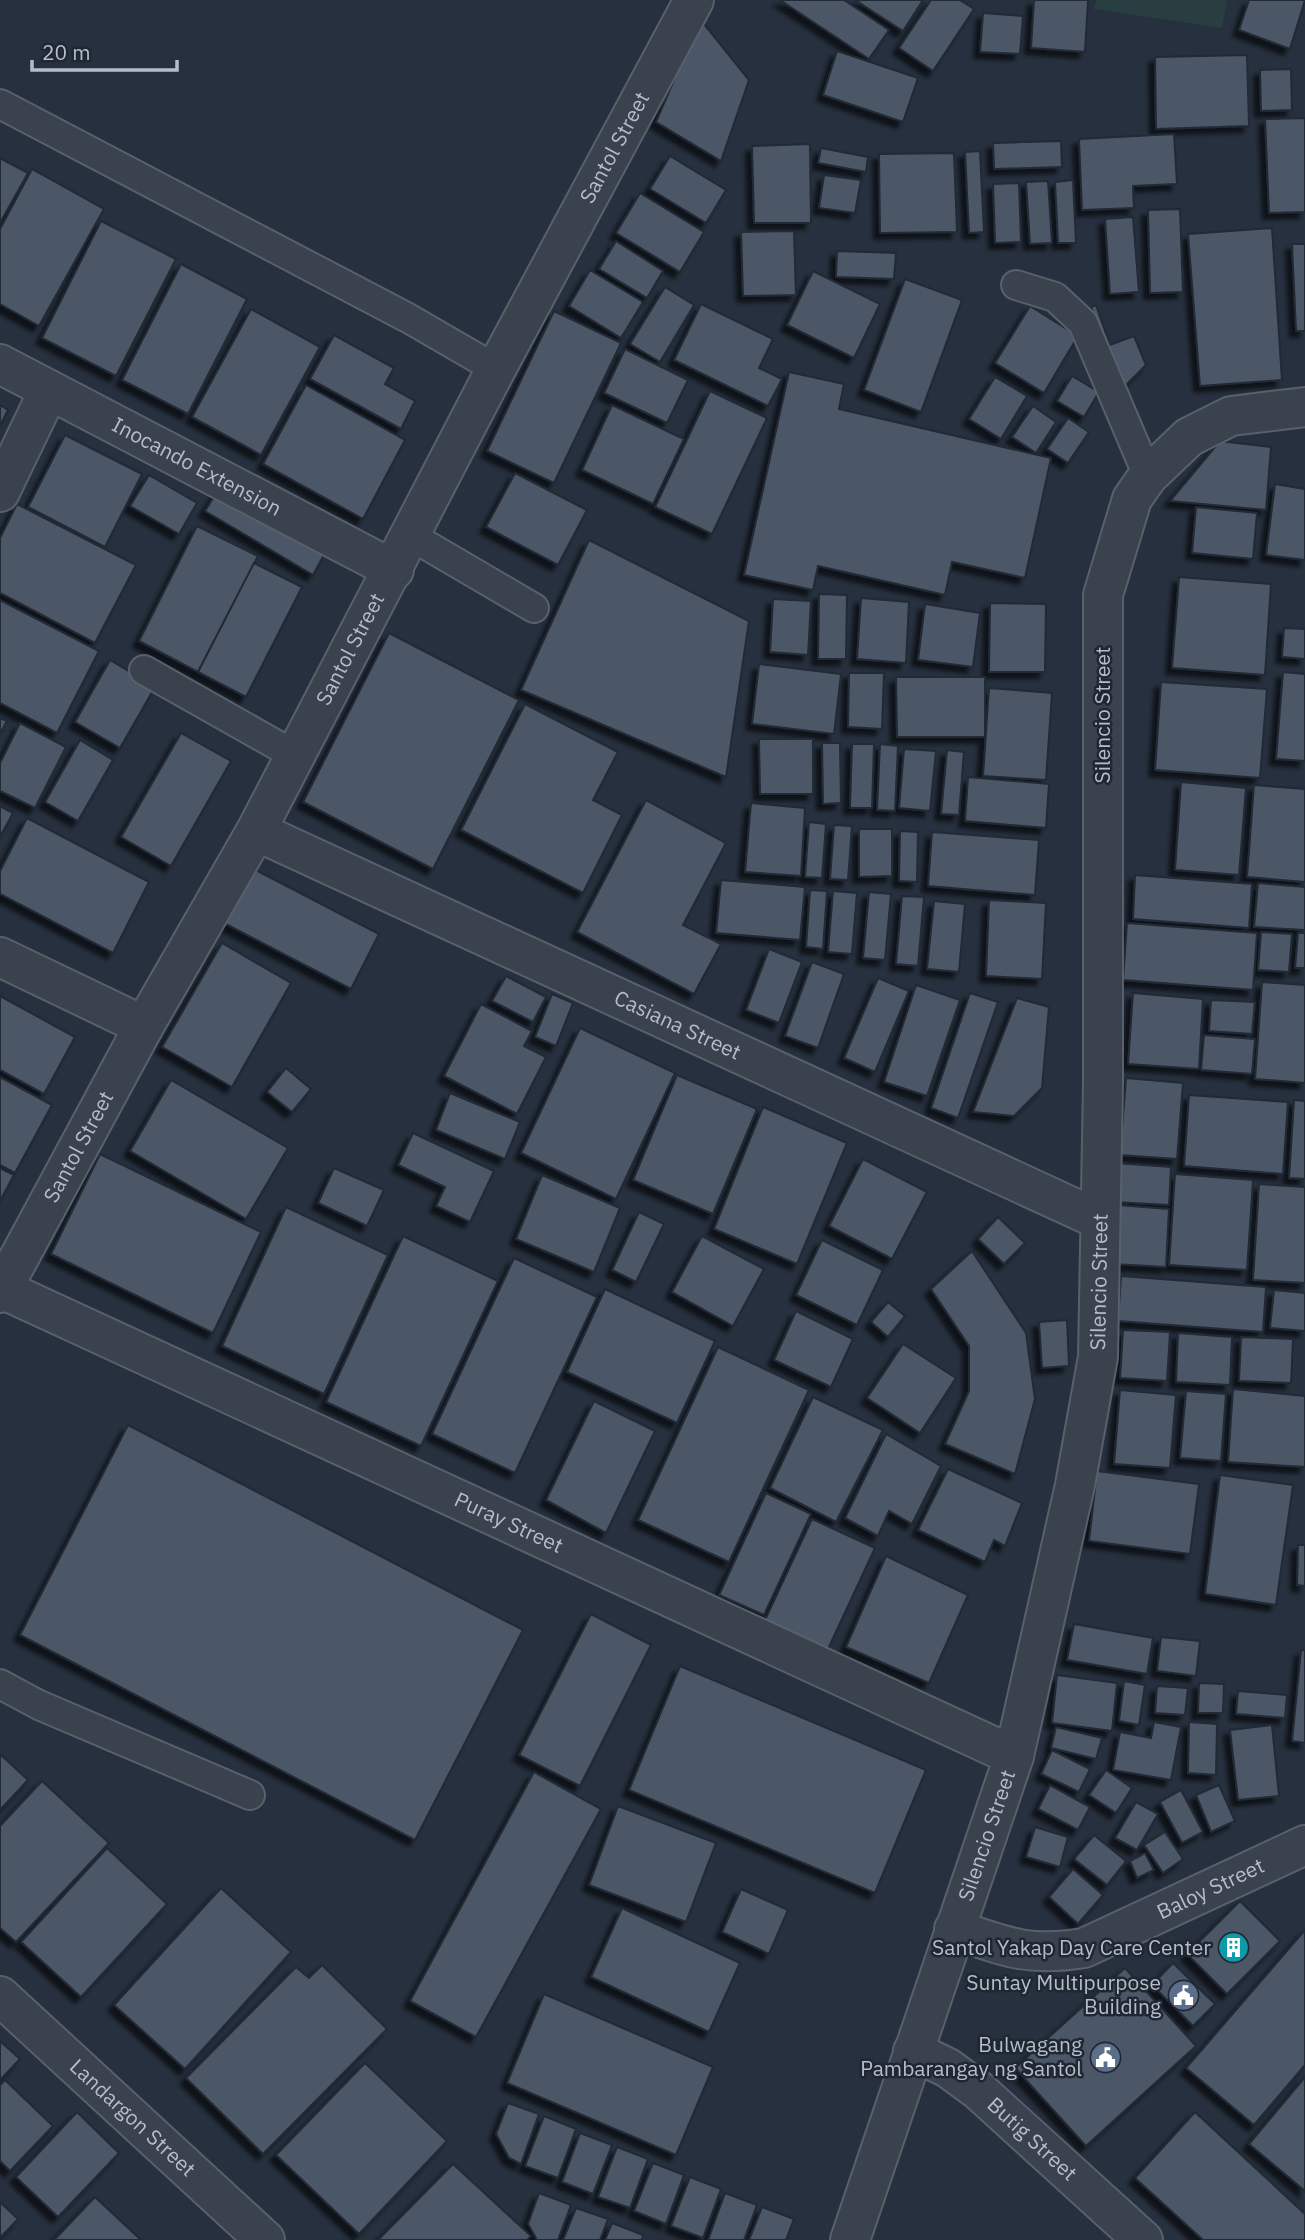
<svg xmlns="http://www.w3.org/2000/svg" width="1305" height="2240" viewBox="0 0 1305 2240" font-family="'IBM Plex Sans',sans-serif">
  <defs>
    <filter id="shadow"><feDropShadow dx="-6" dy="6" stdDeviation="2" flood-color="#0009"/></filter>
  </defs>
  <rect width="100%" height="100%" fill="#26303e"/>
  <polygon fill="#293e40" points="1096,0 1227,0 1222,28 1094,9"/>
  <g fill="#4c5766" stroke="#212935" stroke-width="2" filter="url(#shadow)">
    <polygon points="780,0 844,0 889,30 869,59"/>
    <polygon points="855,0 923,0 903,31"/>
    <polygon points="931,0 960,0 974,9 933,71 899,48"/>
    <polygon points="1034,0 1088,0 1085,52 1031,48"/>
    <polygon points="1249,0 1305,0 1290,49 1239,30"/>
    <polygon points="983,13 1023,16 1020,54 980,52"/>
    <polygon points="700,19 749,80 721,161 656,122"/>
    <polygon points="837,51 918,78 903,122 823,95"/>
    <polygon points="1247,55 1249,126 1156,129 1155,57"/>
    <polygon points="1291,69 1292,110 1261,111 1260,70"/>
    <polygon points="1305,118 1305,212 1269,213 1265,119"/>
    <polygon points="1174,134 1177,184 1133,186 1134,208 1082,210 1079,139"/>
    <polygon points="1061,141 1062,167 994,169 993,143"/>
    <polygon points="810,144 811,223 754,223 752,146"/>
    <polygon points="821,148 868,157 866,172 818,163"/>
    <polygon points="980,151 984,232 969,233 965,152"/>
    <polygon points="954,153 957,232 880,233 879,154"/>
    <polygon points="670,156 726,190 706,223 650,189"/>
    <polygon points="0,158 28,173 0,223"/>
    <polygon points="32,169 104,209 39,326 0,304 0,229"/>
    <polygon points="824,175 861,180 855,213 819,208"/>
    <polygon points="1073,180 1076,243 1058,243 1055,182"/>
    <polygon points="1048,181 1052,243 1030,244 1026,182"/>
    <polygon points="1019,183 1021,242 995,243 993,184"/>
    <polygon points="640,193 704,232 680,272 616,233"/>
    <polygon points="1180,209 1183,292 1150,293 1148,210"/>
    <polygon points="1133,217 1139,292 1110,294 1105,219"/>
    <polygon points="101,221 176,259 116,376 42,338"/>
    <polygon points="1272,228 1282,380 1200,386 1188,234"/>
    <polygon points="794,231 796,295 743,296 741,232"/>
    <polygon points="616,241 663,271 647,298 599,269"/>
    <polygon points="1292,244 1305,244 1305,331 1296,331"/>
    <polygon points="837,251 896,253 894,279 836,277"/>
    <polygon points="181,264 247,299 188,414 122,380"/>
    <polygon points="590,270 643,302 621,338 569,306"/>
    <polygon points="813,271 880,304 854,358 787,325"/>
    <polygon points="905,279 962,300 921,412 864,390"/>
    <polygon points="665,287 694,305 660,362 630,344"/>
    <polygon points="701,304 773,339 759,368 782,379 768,406 674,360"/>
    <polygon points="1096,305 1110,345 1134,336 1146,365 1122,389 1091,307"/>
    <polygon points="1030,306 1078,336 1044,393 995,363"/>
    <polygon points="251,309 320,347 261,455 192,417"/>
    <polygon points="554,311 621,343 554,483 487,451"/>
    <polygon points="334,335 394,368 385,384 415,401 401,429 310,379"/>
    <polygon points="625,349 688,380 667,423 604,393"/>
    <polygon points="789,372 844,384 839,409 1051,458 1025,578 952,562 945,595 818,566 813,590 744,575"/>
    <polygon points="1072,376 1099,392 1084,417 1057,401"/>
    <polygon points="995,377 1027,396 1001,439 969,419"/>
    <polygon points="306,385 405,440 363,519 263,464"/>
    <polygon points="710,391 767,418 712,534 655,507"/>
    <polygon points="0,405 8,410 0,426"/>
    <polygon points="612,405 684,439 653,504 582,470"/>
    <polygon points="1033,406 1056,422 1036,453 1012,437"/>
    <polygon points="1068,418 1089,432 1068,463 1047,449"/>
    <polygon points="65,435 142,474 105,547 28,507"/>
    <polygon points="1220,441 1271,447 1266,510 1170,501"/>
    <polygon points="515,473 587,510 558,565 486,527"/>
    <polygon points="149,475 197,503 179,534 130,506"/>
    <polygon points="1275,484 1305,489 1305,560 1266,555"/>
    <polygon points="218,490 325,553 313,575 205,511"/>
    <polygon points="17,504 136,565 95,643 0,593 0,538"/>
    <polygon points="1196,507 1257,513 1253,559 1192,553"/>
    <polygon points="197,526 258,556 198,672 139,641"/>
    <polygon points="589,540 749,621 726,777 521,690"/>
    <polygon points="254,563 302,587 246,697 198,672"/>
    <polygon points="1179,577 1271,584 1265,675 1172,668"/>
    <polygon points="819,594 847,595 846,659 818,659"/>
    <polygon points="861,598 909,602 906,663 857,659"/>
    <polygon points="773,599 811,601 808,655 770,652"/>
    <polygon points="0,600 99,651 57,733 0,703"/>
    <polygon points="990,603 1046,604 1045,672 989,672"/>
    <polygon points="925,604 980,613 973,667 918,660"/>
    <polygon points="1284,628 1305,629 1305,659 1282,657"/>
    <polygon points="389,633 519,700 433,869 303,802"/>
    <polygon points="110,660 155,687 120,748 75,722"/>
    <polygon points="759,664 841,674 834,734 752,724"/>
    <polygon points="1283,672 1305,674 1305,761 1276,759"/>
    <polygon points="849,673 884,673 882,729 848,727"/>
    <polygon points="896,677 985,677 985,737 897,737"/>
    <polygon points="1161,682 1267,689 1260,778 1155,770"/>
    <polygon points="989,688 1052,693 1046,780 983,776"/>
    <polygon points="525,704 618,752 593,800 622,815 583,893 461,830"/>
    <polygon points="0,718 7,721 0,734"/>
    <polygon points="20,723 66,747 35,808 0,791 0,763"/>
    <polygon points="181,733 231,761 171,866 121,837"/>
    <polygon points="759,739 813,739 813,794 760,794"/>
    <polygon points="80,740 113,760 78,821 45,802"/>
    <polygon points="822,743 840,743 841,803 823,804"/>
    <polygon points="852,744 874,744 872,808 850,808"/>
    <polygon points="880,744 898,746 895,811 877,810"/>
    <polygon points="904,749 936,751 930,811 899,808"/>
    <polygon points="947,750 964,752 959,815 941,814"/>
    <polygon points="968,777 1049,784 1046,828 965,821"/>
    <polygon points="1181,782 1246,788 1239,875 1175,870"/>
    <polygon points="1254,785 1305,789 1305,882 1247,877"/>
    <polygon points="646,800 726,843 683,925 721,944 694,994 577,932"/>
    <polygon points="751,803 805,808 801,876 745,872"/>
    <polygon points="0,806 13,813 0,837"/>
    <polygon points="27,818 149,882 113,953 0,894 0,871"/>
    <polygon points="809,822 826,824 822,878 805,877"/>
    <polygon points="834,825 852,826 848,880 830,879"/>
    <polygon points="859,829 892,829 892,876 859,877"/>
    <polygon points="900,831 918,832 917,882 899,881"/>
    <polygon points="932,832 1039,840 1035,895 928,886"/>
    <polygon points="248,866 379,934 351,989 220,921"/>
    <polygon points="1135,875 1252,884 1249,928 1133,919"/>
    <polygon points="721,880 805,887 800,940 716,933"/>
    <polygon points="1258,883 1305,887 1305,930 1254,927"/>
    <polygon points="810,890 827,891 823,949 806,947"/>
    <polygon points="833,891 857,893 852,954 828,952"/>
    <polygon points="869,892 891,894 885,960 863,958"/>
    <polygon points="902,896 924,897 918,966 896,964"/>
    <polygon points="989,900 1046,903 1042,979 986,976"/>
    <polygon points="934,901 965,904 959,972 927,969"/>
    <polygon points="1127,923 1257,933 1253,990 1123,980"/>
    <polygon points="1261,932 1292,934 1289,972 1258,970"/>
    <polygon points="1298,933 1305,933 1305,968 1295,968"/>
    <polygon points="222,943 291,983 232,1087 162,1047"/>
    <polygon points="769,949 802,962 779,1023 746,1010"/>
    <polygon points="812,962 844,974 818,1048 785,1036"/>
    <polygon points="506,976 546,997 533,1022 492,1001"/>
    <polygon points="878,978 909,991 875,1072 844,1058"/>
    <polygon points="1262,982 1305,985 1305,1083 1255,1079"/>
    <polygon points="916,985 960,1000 927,1096 884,1082"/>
    <polygon points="970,993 998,1002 958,1118 931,1108"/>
    <polygon points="1133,993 1203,999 1199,1069 1128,1064"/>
    <polygon points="552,994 573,1003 556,1046 535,1037"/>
    <polygon points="0,996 75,1037 44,1094 0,1070"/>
    <polygon points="1017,998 1049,1007 1042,1088 1014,1116 973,1112"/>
    <polygon points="1211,1000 1255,1002 1252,1034 1209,1031"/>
    <polygon points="481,1004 532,1031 524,1046 546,1057 517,1114 444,1076"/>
    <polygon points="580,1028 675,1073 616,1199 521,1153"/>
    <polygon points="1204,1035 1255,1039 1252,1074 1201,1070"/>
    <polygon points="286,1068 311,1089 292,1112 267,1092"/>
    <polygon points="677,1075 757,1109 713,1214 633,1180"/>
    <polygon points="0,1077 52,1105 15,1173 0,1165"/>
    <polygon points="1126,1078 1183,1083 1177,1159 1120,1155"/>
    <polygon points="171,1080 288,1148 246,1219 130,1151"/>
    <polygon points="450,1093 520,1122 505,1159 436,1130"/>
    <polygon points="1189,1095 1288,1102 1283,1174 1184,1166"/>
    <polygon points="1294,1100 1305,1101 1305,1179 1289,1178"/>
    <polygon points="763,1107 847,1143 797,1264 714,1229"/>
    <polygon points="413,1133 494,1171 470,1222 436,1206 445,1187 398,1165"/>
    <polygon points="100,1154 261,1232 213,1333 51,1254"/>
    <polygon points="863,1159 927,1192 892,1259 829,1226"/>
    <polygon points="1116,1163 1171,1167 1169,1205 1114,1202"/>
    <polygon points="0,1168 14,1175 0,1201"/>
    <polygon points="334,1168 384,1190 367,1226 318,1203"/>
    <polygon points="1175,1174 1253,1180 1247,1270 1169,1265"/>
    <polygon points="542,1175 620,1208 594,1272 516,1239"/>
    <polygon points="1259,1184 1305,1187 1305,1283 1253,1280"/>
    <polygon points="1118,1205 1169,1209 1166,1267 1113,1264"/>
    <polygon points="286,1207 388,1255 324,1394 222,1346"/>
    <polygon points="639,1212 664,1224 636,1282 612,1270"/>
    <polygon points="998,1217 1025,1243 1004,1264 978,1239"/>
    <polygon points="403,1236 498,1281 421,1446 326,1402"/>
    <polygon points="702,1236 764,1269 733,1326 672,1292"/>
    <polygon points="822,1240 883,1270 857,1325 796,1295"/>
    <polygon points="972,1251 1026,1333 1035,1399 1015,1474 945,1444 969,1391 969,1346 931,1289"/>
    <polygon points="514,1258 597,1297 515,1473 432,1434"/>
    <polygon points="1121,1276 1266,1287 1263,1332 1118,1321"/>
    <polygon points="605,1289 715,1341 677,1423 567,1372"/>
    <polygon points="1274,1290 1305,1293 1305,1331 1270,1328"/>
    <polygon points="888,1302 905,1316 888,1337 871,1322"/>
    <polygon points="796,1311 853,1339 831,1387 774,1360"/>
    <polygon points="1067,1320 1069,1366 1042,1368 1039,1322"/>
    <polygon points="1123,1330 1170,1332 1167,1381 1120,1378"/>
    <polygon points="1178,1333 1232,1337 1230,1385 1176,1382"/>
    <polygon points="1241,1337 1293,1339 1291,1383 1239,1381"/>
    <polygon points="903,1344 956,1378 920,1433 867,1398"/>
    <polygon points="718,1347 809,1390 729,1562 638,1520"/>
    <polygon points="1233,1389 1305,1396 1305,1467 1228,1462"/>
    <polygon points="1120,1390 1176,1395 1170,1468 1114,1464"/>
    <polygon points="1186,1391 1226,1394 1221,1461 1180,1458"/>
    <polygon points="813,1397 883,1430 836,1522 770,1488"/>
    <polygon points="594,1401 655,1431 606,1533 546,1500"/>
    <polygon points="128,1425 523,1630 415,1840 20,1635"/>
    <polygon points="886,1434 941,1466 912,1524 889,1511 878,1536 845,1518"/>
    <polygon points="948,1469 1022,1503 1005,1546 994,1540 985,1562 918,1530"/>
    <polygon points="1097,1471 1199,1484 1190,1554 1089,1541"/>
    <polygon points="1220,1475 1293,1485 1276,1605 1205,1594"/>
    <polygon points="766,1493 811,1514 764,1615 719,1595"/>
    <polygon points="812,1519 875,1548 828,1649 765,1620"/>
    <polygon points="1298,1545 1305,1545 1305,1586 1297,1585"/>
    <polygon points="886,1556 968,1595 929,1683 846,1647"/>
    <polygon points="591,1614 651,1645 580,1786 519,1755"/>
    <polygon points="1074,1624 1153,1638 1147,1674 1067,1660"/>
    <polygon points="1161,1637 1200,1641 1196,1676 1157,1671"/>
    <polygon points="1301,1650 1305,1650 1305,1743 1292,1741"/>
    <polygon points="680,1666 926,1770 875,1893 629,1790"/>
    <polygon points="1057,1675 1117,1683 1112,1731 1052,1723"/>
    <polygon points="1124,1681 1145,1685 1139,1725 1119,1721"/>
    <polygon points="1199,1683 1224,1684 1223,1713 1198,1713"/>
    <polygon points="1157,1686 1188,1688 1185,1715 1155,1713"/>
    <polygon points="1238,1691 1287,1695 1285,1718 1236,1714"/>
    <polygon points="1154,1722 1181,1727 1171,1780 1113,1770 1120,1732 1151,1738"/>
    <polygon points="1189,1722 1217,1724 1216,1775 1188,1773"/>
    <polygon points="1272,1725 1279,1796 1238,1800 1230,1730"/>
    <polygon points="1056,1727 1102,1738 1096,1759 1051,1748"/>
    <polygon points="1052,1750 1090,1769 1079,1792 1041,1774"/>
    <polygon points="0,1754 28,1780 0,1810"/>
    <polygon points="1106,1770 1132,1788 1116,1813 1089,1795"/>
    <polygon points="534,1772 601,1809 476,2037 410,2001"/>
    <polygon points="42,1781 109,1843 16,1942 0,1928 0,1826"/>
    <polygon points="1050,1785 1090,1807 1078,1830 1038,1809"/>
    <polygon points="1219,1785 1235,1821 1211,1832 1196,1795"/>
    <polygon points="1181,1790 1203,1832 1182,1843 1160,1802"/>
    <polygon points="1136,1802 1158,1814 1137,1850 1115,1838"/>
    <polygon points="618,1806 716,1843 686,1922 589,1885"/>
    <polygon points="1035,1827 1068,1837 1060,1867 1026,1857"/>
    <polygon points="1165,1832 1183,1859 1163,1873 1144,1845"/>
    <polygon points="1094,1835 1126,1861 1107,1885 1074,1859"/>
    <polygon points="107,1848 167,1904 81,1997 21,1942"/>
    <polygon points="1145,1853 1154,1870 1137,1878 1130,1861"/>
    <polygon points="1073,1869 1103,1895 1078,1924 1049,1897"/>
    <polygon points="221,1888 291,1952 185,2069 114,2005"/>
    <polygon points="741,1889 788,1910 769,1954 722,1932"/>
    <polygon points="1240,1901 1280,1941 1227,1994 1187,1954"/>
    <polygon points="622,1908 740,1963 709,2032 591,1977"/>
    <polygon points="1305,1930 1305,2065 1254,2125 1186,2068"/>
    <polygon points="1173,1963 1215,2004 1193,2026 1152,1985"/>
    <polygon points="322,1965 387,2029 263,2154 186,2078 296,1967 309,1978"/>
    <polygon points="1125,1968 1196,2046 1086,2146 1015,2068"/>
    <polygon points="544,1994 713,2067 676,2155 507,2083"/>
    <polygon points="0,2041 20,2059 0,2080"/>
    <polygon points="365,2063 447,2141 359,2234 276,2155"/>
    <polygon points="1305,2077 1305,2191 1249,2144"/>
    <polygon points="5,2080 53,2126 10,2171 0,2161 0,2085"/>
    <polygon points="508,2103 539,2114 521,2164 509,2158 496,2134"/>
    <polygon points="77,2112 119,2153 58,2217 16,2177"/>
    <polygon points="1195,2112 1305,2214 1305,2240 1203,2240 1135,2178"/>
    <polygon points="544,2116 576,2129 558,2178 525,2166"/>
    <polygon points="580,2133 612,2145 593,2194 562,2182"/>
    <polygon points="617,2147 648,2159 630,2208 598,2197"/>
    <polygon points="653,2163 684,2175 666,2224 634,2211"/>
    <polygon points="453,2164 531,2236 527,2240 378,2240"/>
    <polygon points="690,2177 721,2189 703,2238 671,2226"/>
    <polygon points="539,2193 571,2205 558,2240 537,2240 528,2224"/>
    <polygon points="725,2193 757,2205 744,2240 708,2240"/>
    <polygon points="95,2197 141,2240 54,2240"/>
    <polygon points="0,2202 18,2219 0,2238"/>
    <polygon points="762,2207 794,2219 786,2240 749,2240"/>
    <polygon points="576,2208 608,2219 600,2240 563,2240"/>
    <polygon points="612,2223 643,2235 642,2240 605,2240"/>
  </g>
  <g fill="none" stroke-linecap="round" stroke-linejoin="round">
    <defs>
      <g id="service">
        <polyline points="0,104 408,318 496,369"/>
        <polyline points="1016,285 1055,297 1083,323 1148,476"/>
        <polyline points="411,536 534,608"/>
        <polyline points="144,670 296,756"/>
        <polyline points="0,1684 39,1705 250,1795"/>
      </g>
      <g id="minor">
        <path id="s1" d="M0,364L394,570"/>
        <polyline points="0,492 49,390"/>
        <path id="s2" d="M256,831L1100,1220"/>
        <path id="s3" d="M2,1289L1014,1756"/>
        <path id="s4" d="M954,1929C1006,1947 1028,1957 1084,1948L1305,1845"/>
        <path id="s5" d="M0,1996L265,2240"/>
        <path id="s6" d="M913,2051L948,2068L978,2090L1143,2240"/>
        <path id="s7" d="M850,2240L1014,1756L1075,1485L1098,1357L1103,1084V595L1132,499L1148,476L1189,437L1231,416L1305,407"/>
      </g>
      <g id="tertiary">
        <polyline points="0,957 144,1026"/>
        <path id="s8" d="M0,1293L144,1026L256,831L496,369L694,0"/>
      </g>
    </defs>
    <use href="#service" stroke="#58606c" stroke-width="32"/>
    <use href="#minor" stroke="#58606c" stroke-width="42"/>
    <use href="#tertiary" stroke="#58606c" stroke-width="42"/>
    <use href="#service" stroke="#3a424e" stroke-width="28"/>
    <use href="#minor" stroke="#3a424e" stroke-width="38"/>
    <use href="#tertiary" stroke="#3a424e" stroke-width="38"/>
  </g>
  <defs>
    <symbol id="building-disc" viewBox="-11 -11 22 22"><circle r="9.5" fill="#0f9aa8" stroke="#1f2733"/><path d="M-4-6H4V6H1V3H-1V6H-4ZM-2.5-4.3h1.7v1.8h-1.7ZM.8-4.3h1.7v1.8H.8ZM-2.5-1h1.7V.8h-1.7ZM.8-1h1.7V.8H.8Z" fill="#fff"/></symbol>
    <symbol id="civic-disc" viewBox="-11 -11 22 22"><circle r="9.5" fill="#5c6f8a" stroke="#1f2733"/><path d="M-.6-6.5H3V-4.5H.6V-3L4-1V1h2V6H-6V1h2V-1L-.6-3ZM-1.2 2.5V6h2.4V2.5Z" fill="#fff"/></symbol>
  </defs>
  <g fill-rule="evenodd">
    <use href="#building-disc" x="1216" y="1930" width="35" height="35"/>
    <use href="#civic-disc" x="1166" y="1978" width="35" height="35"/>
    <use href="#civic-disc" x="1088" y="2040" width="35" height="35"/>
  </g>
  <g text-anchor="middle" stroke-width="5" stroke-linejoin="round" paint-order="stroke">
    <g font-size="21" fill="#b6bdc9" stroke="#1f2733">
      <text dy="7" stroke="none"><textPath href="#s8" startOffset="1300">Santol Street</textPath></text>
      <text dy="7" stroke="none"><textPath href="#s1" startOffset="222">Inocando Extension</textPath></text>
      <text dy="7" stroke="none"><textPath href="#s8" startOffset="733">Santol Street</textPath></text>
      <text transform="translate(1103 715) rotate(-90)" y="7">Silencio Street</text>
      <text dy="7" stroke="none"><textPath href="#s2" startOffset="464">Casiana Street</textPath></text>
      <text dy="7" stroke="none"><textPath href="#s8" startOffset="166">Santol Street</textPath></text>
      <text dy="7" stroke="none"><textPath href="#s7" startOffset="994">Silencio Street</textPath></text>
      <text dy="7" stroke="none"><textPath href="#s3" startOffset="558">Puray Street</textPath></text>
      <text dy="7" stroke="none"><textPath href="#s7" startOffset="427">Silencio Street</textPath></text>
      <text dy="7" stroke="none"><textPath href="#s4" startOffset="273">Baloy Street</textPath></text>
      <text dy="7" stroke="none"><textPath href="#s5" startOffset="180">Landargon Street</textPath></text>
      <text dy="7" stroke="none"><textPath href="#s6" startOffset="149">Butig Street</textPath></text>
    </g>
    <g font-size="21" fill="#b6bdc9" stroke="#1f2733" text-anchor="end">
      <text x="1211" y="1955">Santol Yakap Day Care Center</text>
      <text x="1161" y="1990">Suntay Multipurpose<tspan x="1161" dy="24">Building</tspan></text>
      <text x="1082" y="2052">Bulwagang<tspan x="1082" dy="24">Pambarangay ng Santol</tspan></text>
    </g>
  </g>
  <path d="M32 60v10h145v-10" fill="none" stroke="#b6bdc9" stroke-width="3.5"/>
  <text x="42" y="60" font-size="21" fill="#b6bdc9" stroke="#1f2733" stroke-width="5" paint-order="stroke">20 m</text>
</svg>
